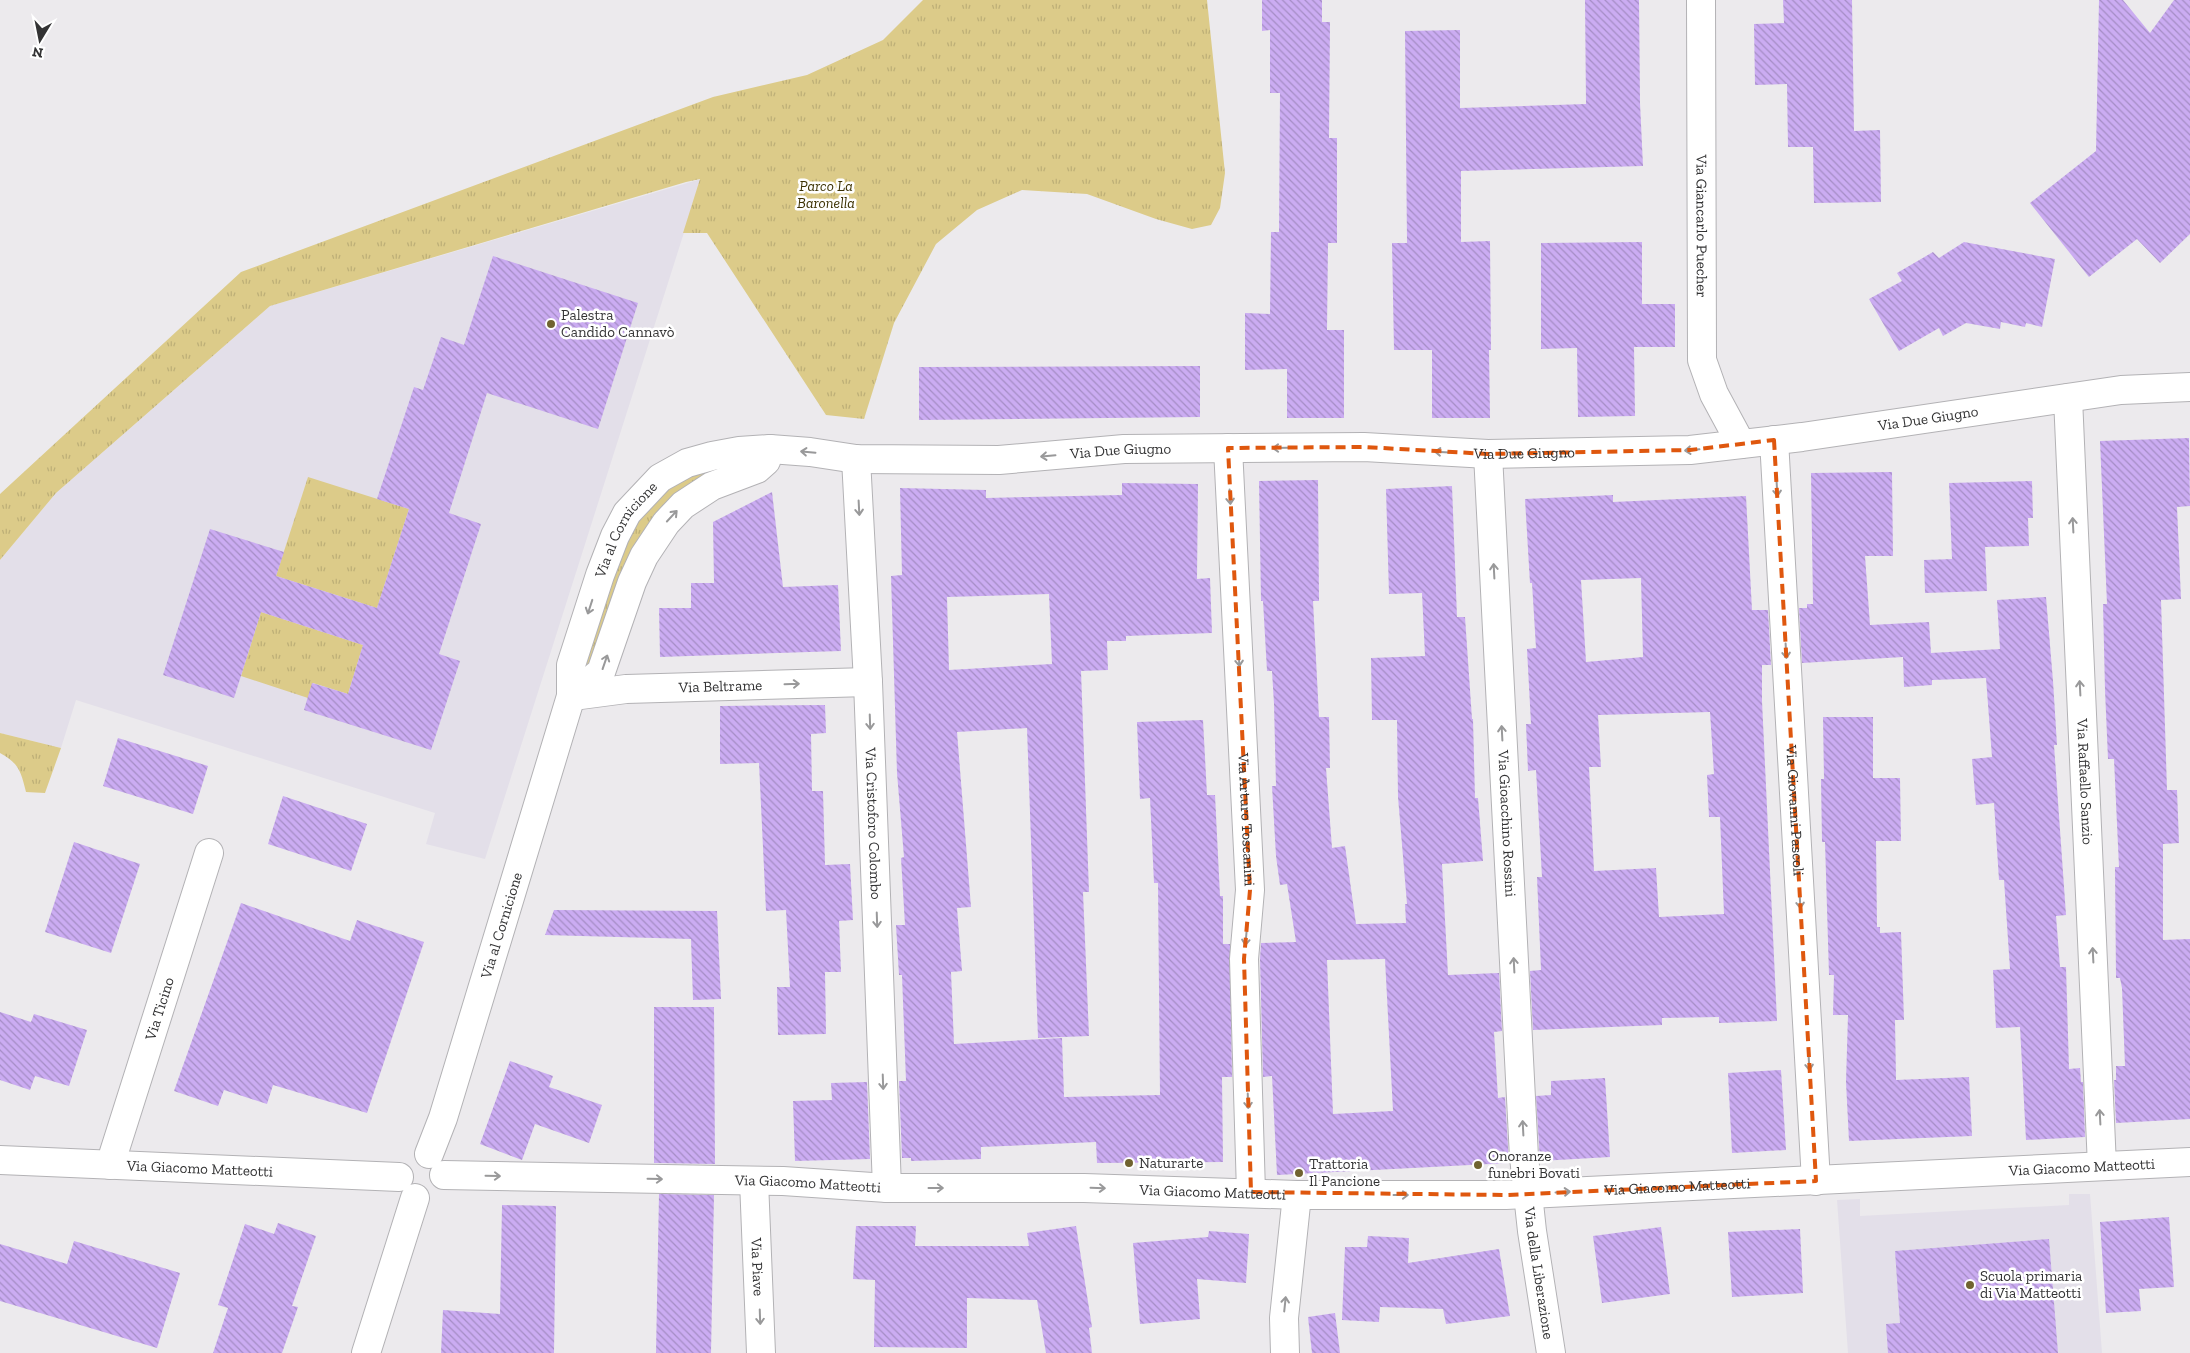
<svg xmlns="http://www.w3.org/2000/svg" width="2190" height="1353" viewBox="0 0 2190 1353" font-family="'Zilla Slab',serif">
  <defs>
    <pattern id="grass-tufts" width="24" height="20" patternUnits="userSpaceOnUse" patternTransform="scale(1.25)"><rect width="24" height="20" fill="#dccb89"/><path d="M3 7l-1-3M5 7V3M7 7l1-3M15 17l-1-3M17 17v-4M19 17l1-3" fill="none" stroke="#bdaf77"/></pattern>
    <pattern id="building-back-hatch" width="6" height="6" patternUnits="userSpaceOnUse" patternTransform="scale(1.25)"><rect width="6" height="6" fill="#cbacf2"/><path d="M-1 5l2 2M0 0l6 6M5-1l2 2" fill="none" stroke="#a58dc5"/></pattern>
  </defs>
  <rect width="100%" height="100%" fill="#eceaed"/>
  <g fill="#e3dfe9">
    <polygon points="701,179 485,859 426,844 435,813 76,700 61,748 0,733 0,560 56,493 270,306"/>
    <polygon points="2069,1194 2090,1194 2102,1353 1848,1353 1837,1200 1860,1199 1860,1216 2069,1205"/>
  </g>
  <g fill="url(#grass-tufts)">
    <polygon points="923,0 1207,0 1225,173 1220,208 1211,225 1192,229 1156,219 1087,194 1022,190 977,210 936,244 894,323 864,419 826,415 707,233 683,233 700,179 686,182 270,306 56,493 0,560 0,494 241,272 713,97 807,75 883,40"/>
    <polygon points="732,463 708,475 594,670 582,667 618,557 633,526 655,499 683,477"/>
    <polygon points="308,477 409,509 377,608 276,576"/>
    <polygon points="261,612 363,645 348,694 313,683 308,698 241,676"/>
    <path d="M0,733L61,748L45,793L26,792C21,772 19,763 0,753Z"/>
  </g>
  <g fill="url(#building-back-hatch)" fill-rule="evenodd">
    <polygon points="1262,0 1322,0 1322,22 1330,22 1329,138 1337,138 1337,243 1328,243 1327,330 1344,330 1344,418 1287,418 1287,369 1245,370 1245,313 1270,314 1271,232 1279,232 1280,93 1270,93 1270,30 1262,31"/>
    <polygon points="1585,0 1639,0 1640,103 1643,166 1461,171 1461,242 1490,241 1491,350 1489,350 1490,418 1432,418 1432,350 1394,350 1392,243 1407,243 1405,31 1460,30 1460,108 1586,104"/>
    <polygon points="1783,0 1852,0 1854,131 1880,130 1881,202 1814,203 1813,147 1788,147 1787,84 1755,85 1754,24 1784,23"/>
    <polygon points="2099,0 2123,0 2150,33 2174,0 2190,0 2190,234 2160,263 2137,239 2089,277 2030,203 2096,151"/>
    <polygon points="1642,242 1642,304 1675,304 1675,347 1634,347 1635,416 1578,417 1577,348 1541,349 1541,243"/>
    <polygon points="1964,242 2055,259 2042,327 2026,323 2025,327 2001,322 2000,329 1966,323 1943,336 1939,328 1899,351 1869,299 1902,281 1897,273 1933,252 1939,258"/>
    <polygon points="493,256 638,303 598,429 487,393 449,513 481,524 439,654 460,661 431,750 304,710 312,683 348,694 363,645 261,612 234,698 163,675 210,529 284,552 276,576 377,608 409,509 377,499 414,387 423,390 441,337 464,345"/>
    <polygon points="1200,366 1200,417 919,420 919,367"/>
    <polygon points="2189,438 2190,506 2177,507 2181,599 2161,600 2167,790 2177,790 2179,843 2163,844 2163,940 2190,939 2190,1119 2116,1123 2114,1080 2116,1080 2116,1066 2125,1066 2122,988 2120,978 2116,978 2115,867 2119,867 2114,759 2108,759 2105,690 2103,604 2107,604 2100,441"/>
    <polygon points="1892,472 1893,556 1865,556 1870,625 1929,622 1931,653 2000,649 1997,600 2046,597 2053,681 2057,745 2054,745 2066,915 2056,916 2060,967 2066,967 2069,1069 2080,1068 2081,1082 2083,1082 2085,1137 2026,1140 2020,1027 1996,1028 1993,970 2010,969 2004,880 1999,880 1994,803 1976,805 1972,759 1992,757 1986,678 1932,680 1932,685 1904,687 1903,657 1802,663 1799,608 1807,608 1807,604 1813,604 1811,473"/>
    <path d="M1318,480L1319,601H1313L1319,717H1329L1330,768H1326L1332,848L1345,846L1356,924L1406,923L1405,904H1407L1398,797L1397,720H1372L1371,658L1425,656L1422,593L1389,594L1386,489L1452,486L1457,617H1465L1472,719H1473L1475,798H1478L1483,861L1442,864L1448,975L1499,973L1502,1031L1494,1032L1498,1098L1505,1097L1509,1163L1277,1175L1272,1076L1263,1077L1260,959L1261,943L1296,942L1287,884L1280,885L1276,856L1272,786H1276L1274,704L1272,671H1267L1263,601H1261L1259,481ZM1385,959L1393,1111L1333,1114L1327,960Z"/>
    <polygon points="2032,481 2033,518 2028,518 2029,546 1985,547 1987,591 1925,593 1924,560 1952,559 1949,483"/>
    <path d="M1122,483L1198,484L1197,579L1210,578L1212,633L1126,636V641H1107L1108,670L1081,671L1089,892H1083L1089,1036L1038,1038L1027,728L957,732L971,907L957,908L962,971L951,972L954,1044L1062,1038L1064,1097L1160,1095L1158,883H1154L1150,798L1140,799L1137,722L1203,720L1207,795H1215L1220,896H1223V944H1230L1232,1077H1222L1223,1162L1097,1163L1096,1142L981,1147V1159L911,1161V1158H902L899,1081H906L902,975H899L896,925H905L901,858L904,857L897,773L891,576L902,575L900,488L986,490V498L1122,495ZM1049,594L1052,664L949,670L947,597Z"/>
    <polygon points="772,492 783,587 838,585 841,651 660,657 659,608 691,608 691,583 714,583 713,522"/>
    <path d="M1613,495V502L1746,496L1752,610H1768L1771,665H1762V701L1777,1021L1719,1023V1017L1662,1018V1025L1533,1030L1530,971L1541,970L1537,877H1542L1536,770L1528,771L1526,724H1531L1527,649L1536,648L1532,583H1530L1525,499ZM1641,578L1643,657L1586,662L1581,580ZM1710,712L1714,774L1707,775L1709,817H1720L1724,914L1659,917L1656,868L1594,871L1589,767H1601L1598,715Z"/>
    <polygon points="825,705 826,733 811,734 812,791 823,791 825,865 850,864 853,920 839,921 841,972 825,972 826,1034 778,1035 777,987 790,987 786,910 766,911 759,763 720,764 720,706"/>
    <polygon points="1823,717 1873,717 1873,778 1900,778 1901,841 1876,841 1877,927 1880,927 1880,933 1901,932 1904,1020 1895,1020 1896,1080 1969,1077 1972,1136 1849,1141 1846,1082 1848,1015 1833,1015 1834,975 1829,975 1825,842 1822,842 1821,779 1824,779"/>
    <polygon points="118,738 208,766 193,814 103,786"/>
    <polygon points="283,796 367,824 351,871 268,844"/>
    <polygon points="74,842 140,864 111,953 45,932"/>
    <polygon points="241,903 350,941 357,920 424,942 367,1113 273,1085 267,1104 224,1090 218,1106 174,1091"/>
    <polygon points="554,910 717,911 721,999 693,1000 691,939 545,935"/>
    <polygon points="654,1007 714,1007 715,1164 654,1163"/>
    <polygon points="0,1012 31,1022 34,1014 87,1030 69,1086 35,1076 30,1090 0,1080"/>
    <polygon points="510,1061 553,1076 549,1087 602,1105 589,1143 535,1124 522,1160 480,1144"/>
    <polygon points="1781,1070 1786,1150 1732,1153 1728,1073"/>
    <polygon points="1605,1078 1610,1157 1540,1161 1536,1096 1551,1095 1551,1081"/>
    <polygon points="867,1082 870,1159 795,1161 793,1101 832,1100 831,1083"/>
    <polygon points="659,1194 714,1195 711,1353 656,1353"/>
    <polygon points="502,1205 556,1206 554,1353 441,1353 443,1310 500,1314"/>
    <polygon points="2169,1217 2174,1287 2139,1289 2141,1311 2106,1313 2100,1222"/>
    <polygon points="278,1223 316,1236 292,1306 298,1307 282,1353 213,1353 228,1308 218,1305 245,1224 274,1234"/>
    <polygon points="856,1226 916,1226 915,1246 1029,1246 1027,1233 1076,1226 1092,1327 1089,1328 1092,1353 1046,1353 1037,1300 967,1298 967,1348 874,1347 875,1280 853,1279"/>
    <polygon points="1661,1227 1670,1294 1602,1303 1593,1236"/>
    <polygon points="1800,1229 1803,1293 1732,1297 1728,1232"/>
    <polygon points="1209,1231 1249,1234 1246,1283 1197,1279 1200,1319 1140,1324 1133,1243 1208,1237"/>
    <polygon points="1368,1236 1409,1238 1408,1263 1499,1249 1510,1316 1446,1324 1443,1309 1380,1307 1379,1322 1342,1320 1345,1247 1367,1247"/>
    <polygon points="2049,1239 2058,1353 1888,1353 1886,1324 1900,1323 1895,1251"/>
    <polygon points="74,1241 180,1273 157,1348 0,1301 0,1244 67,1264"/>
    <polygon points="1335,1313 1340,1353 1312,1353 1308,1317"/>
  </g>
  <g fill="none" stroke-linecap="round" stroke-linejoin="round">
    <defs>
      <g id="minor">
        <path id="s1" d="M1701,0L1702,360L1714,394L1741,444"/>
        <path id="s2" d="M2068,398L2102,1166"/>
        <path id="s3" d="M1774,440L1816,1181"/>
        <path id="s4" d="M1228,448L1250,890L1244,959L1251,1192"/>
        <path id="s5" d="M1488,454L1524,1157L1532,1231L1551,1353"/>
        <path id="s6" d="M856,459L868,682L887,1188"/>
        <polyline points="571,696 601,672 632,582 644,556 666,523 683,505 712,486 757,469 766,461 770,449"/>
        <path id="s7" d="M573,696L626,689L868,682"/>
        <path id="s8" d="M429,1154L443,1118L571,696V665L600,575L615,536L627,513L660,478L687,463L712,456L739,451L770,449L810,452L856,459L999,460L1124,449L1364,447L1488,454L1690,450L1802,437L2121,390L2190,387"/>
        <path id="s9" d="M0,1160L399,1177"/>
        <path id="s10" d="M110,1165L209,853"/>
        <path id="s11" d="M444,1175L783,1181L887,1188H1084L1297,1195H1506L2190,1162"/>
        <path id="s12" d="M754,1181L761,1353"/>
        <polyline points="366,1353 415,1198"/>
        <polyline points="1285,1353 1284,1318 1297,1195"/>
      </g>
    </defs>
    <use href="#minor" stroke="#b3b2b5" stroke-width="30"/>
    <use href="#minor" stroke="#fff" stroke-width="28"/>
  </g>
  <defs><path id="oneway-shaft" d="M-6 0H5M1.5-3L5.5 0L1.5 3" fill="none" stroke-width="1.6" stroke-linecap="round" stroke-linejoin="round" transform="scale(1.25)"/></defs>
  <g stroke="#99999a">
    <use href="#oneway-shaft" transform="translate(1280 448) rotate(179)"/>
    <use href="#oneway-shaft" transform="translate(1692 450) rotate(175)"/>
    <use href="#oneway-shaft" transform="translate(808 452) rotate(-175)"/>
    <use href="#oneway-shaft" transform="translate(1442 452) rotate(-177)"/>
    <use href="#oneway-shaft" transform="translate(1048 456) rotate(175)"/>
    <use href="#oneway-shaft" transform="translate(1777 489) rotate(87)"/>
    <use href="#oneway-shaft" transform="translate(1230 497) rotate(87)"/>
    <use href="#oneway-shaft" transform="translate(859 508) rotate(87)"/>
    <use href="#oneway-shaft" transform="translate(672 516) rotate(-47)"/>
    <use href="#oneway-shaft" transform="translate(2073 525) rotate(-93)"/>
    <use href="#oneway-shaft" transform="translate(1494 571) rotate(-93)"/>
    <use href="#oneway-shaft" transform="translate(590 607) rotate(108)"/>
    <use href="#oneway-shaft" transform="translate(1786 651) rotate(87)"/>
    <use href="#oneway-shaft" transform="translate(1239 659) rotate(87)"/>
    <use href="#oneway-shaft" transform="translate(605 662) rotate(-71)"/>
    <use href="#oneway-shaft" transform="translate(792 684) rotate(-2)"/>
    <use href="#oneway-shaft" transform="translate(2080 688) rotate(-93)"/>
    <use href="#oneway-shaft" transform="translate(870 722) rotate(88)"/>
    <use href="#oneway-shaft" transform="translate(1502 733) rotate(-93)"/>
    <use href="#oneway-shaft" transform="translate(1800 901) rotate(87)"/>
    <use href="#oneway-shaft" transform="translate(877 920) rotate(88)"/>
    <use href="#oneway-shaft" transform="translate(1246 938) rotate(95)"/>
    <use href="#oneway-shaft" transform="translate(2093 955) rotate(-93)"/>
    <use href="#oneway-shaft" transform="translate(1514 965) rotate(-93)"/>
    <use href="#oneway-shaft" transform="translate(1809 1063) rotate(87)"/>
    <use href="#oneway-shaft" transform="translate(883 1082) rotate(88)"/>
    <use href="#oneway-shaft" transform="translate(1248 1101) rotate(88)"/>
    <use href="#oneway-shaft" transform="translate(2100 1117) rotate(-93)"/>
    <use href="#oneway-shaft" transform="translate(1523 1128) rotate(-93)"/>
    <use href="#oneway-shaft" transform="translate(493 1176) rotate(1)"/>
    <use href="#oneway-shaft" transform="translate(655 1179) rotate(1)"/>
    <use href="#oneway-shaft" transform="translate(936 1188)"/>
    <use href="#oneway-shaft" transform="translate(1098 1188) rotate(2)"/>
    <use href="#oneway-shaft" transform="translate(1563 1192) rotate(-3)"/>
    <use href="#oneway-shaft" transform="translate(1401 1195)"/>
    <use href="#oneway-shaft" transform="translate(1285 1304) rotate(-84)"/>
    <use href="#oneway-shaft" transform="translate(760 1317) rotate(88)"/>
  </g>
  <path fill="none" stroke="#df570e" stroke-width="4" stroke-dasharray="10 6" stroke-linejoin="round" d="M1774,440L1816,1181L1506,1195L1251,1192L1244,959L1250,890L1228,448L1364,447L1488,454L1690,450Z"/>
  <g fill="#706330" stroke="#fff" stroke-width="2">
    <circle cx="551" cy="324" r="5"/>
    <circle cx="1129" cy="1163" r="5"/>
    <circle cx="1478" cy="1165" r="5"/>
    <circle cx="1299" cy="1173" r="5"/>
    <circle cx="1970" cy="1285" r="5"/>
  </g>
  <g text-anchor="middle" stroke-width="5" stroke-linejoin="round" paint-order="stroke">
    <g font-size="15" font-style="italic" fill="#3c3102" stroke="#fff">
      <text x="826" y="191">Parco La<tspan x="826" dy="17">Baronella</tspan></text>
    </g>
    <g font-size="15" fill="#333334" stroke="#fff">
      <text dy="5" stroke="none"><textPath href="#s1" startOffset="226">Via Giancarlo Puecher</textPath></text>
      <text dy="5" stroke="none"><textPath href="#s8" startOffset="1998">Via Due Giugno</textPath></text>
      <text dy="5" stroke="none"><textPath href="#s8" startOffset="1188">Via Due Giugno</textPath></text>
      <text dy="5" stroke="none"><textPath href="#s8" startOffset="1592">Via Due Giugno</textPath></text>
      <text dy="5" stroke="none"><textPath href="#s8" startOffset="658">Via al Cornicione</textPath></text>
      <text dy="5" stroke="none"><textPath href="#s7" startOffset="148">Via Beltrame</textPath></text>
      <text dy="5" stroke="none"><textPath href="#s2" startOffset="384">Via Raffaello Sanzio</textPath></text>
      <text dy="5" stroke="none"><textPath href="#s3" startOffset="371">Via Giovanni Pascoli</textPath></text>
      <text dy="5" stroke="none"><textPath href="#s4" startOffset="372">Via Arturo Toscanini</textPath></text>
      <text dy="5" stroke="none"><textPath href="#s6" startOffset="365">Via Cristoforo Colombo</textPath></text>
      <text dy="5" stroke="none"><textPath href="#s5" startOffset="370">Via Gioacchino Rossini</textPath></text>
      <text dy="5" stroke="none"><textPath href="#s8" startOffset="240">Via al Cornicione</textPath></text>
      <text dy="5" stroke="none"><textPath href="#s10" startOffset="164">Via Ticino</textPath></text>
      <text dy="5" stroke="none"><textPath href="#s11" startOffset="1639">Via Giacomo Matteotti</textPath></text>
      <text dy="5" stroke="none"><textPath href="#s9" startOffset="200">Via Giacomo Matteotti</textPath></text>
      <text dy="5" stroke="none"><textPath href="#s11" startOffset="364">Via Giacomo Matteotti</textPath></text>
      <text dy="5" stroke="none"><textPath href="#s11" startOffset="1234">Via Giacomo Matteotti</textPath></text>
      <text dy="5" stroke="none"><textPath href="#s11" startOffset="769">Via Giacomo Matteotti</textPath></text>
      <text dy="5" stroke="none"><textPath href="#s12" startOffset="86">Via Piave</textPath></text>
      <text dy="5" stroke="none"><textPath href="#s5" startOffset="821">Via della Liberazione</textPath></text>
    </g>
    <g font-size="15" fill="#333334" stroke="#fff" text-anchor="start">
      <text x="561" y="320">Palestra<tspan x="561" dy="17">Candido Cannavò</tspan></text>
      <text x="1488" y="1161">Onoranze<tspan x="1488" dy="17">funebri Bovati</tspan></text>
      <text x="1139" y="1168">Naturarte</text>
      <text x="1309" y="1169">Trattoria<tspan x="1309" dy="17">Il Pancione</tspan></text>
      <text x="1980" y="1281">Scuola primaria<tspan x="1980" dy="17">di Via Matteotti</tspan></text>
    </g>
  </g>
  <g transform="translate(40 40) rotate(190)" stroke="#ffffff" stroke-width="4" paint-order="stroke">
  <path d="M0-4L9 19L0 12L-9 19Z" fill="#333334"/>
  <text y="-8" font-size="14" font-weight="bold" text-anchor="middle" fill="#333334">N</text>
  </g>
</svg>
